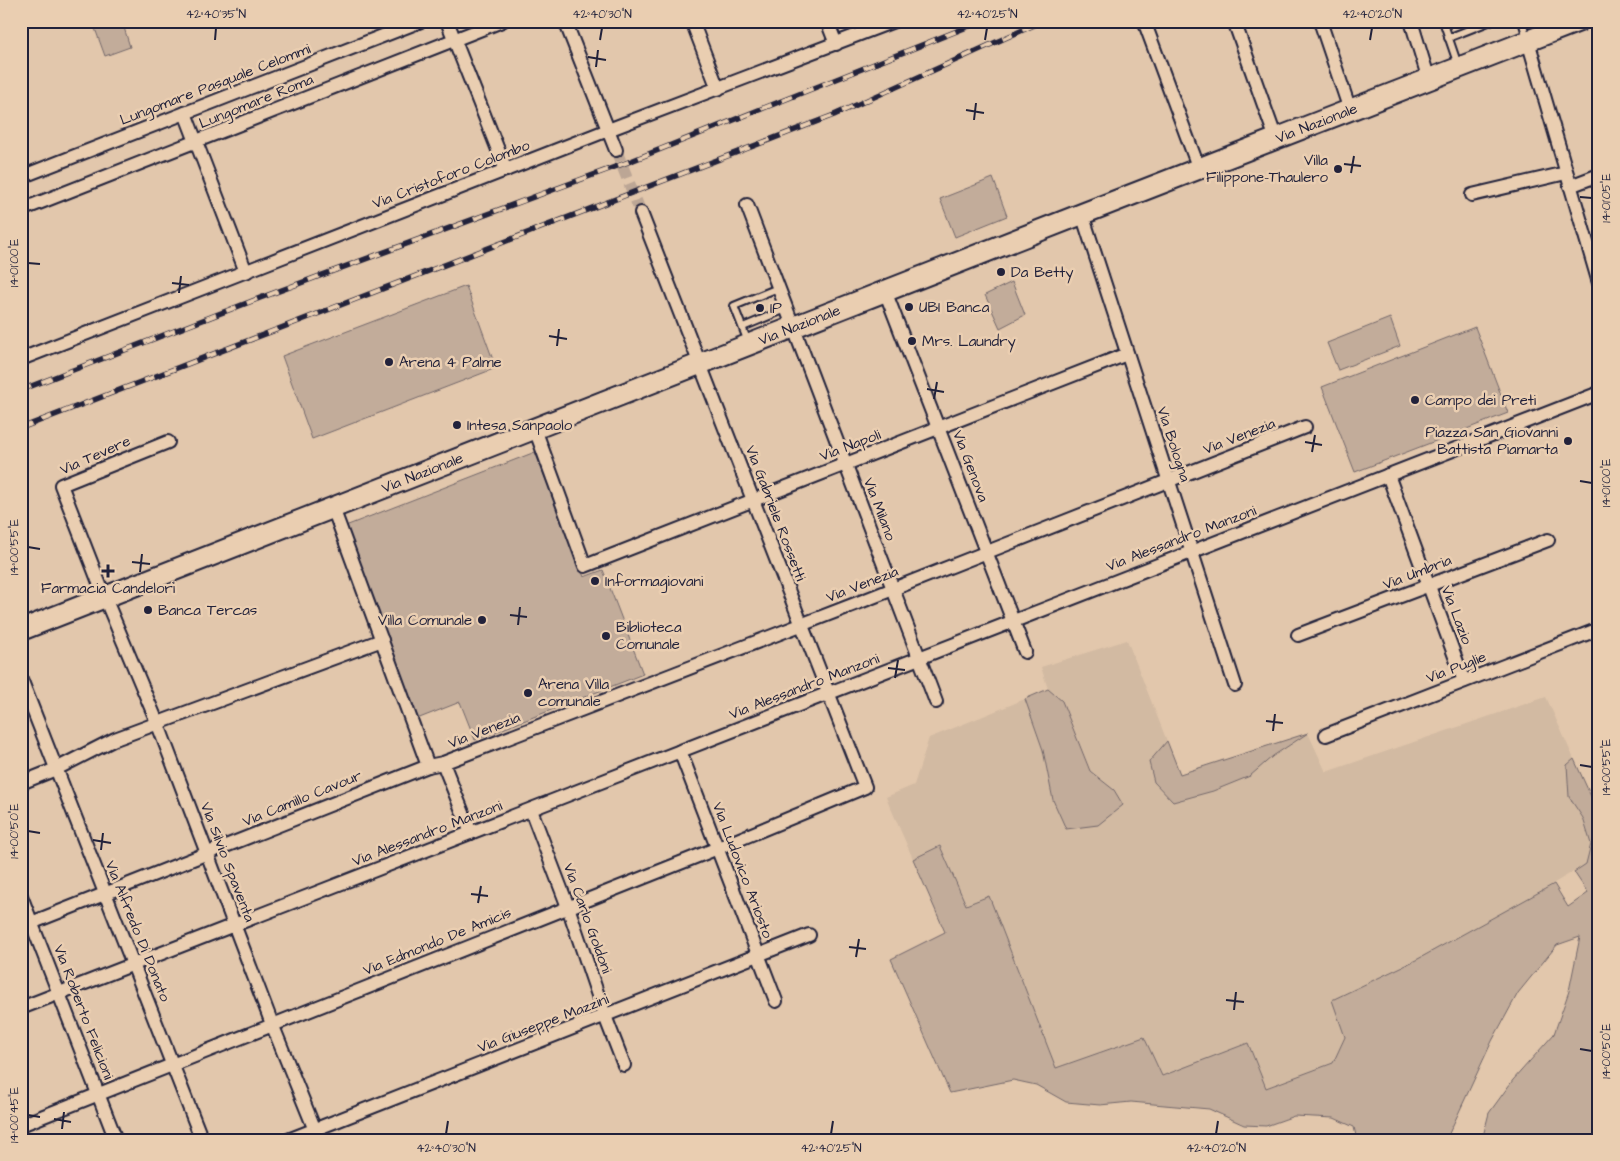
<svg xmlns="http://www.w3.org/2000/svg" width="1620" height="1161" viewBox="0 0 1620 1161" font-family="'Architects Daughter',sans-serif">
  <rect width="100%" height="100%" fill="#e2c7ac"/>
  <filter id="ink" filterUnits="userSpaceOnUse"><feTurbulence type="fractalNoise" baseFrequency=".02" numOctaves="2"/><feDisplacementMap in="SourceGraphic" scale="10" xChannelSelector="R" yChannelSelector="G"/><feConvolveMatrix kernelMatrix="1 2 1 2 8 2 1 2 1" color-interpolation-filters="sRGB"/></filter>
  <g filter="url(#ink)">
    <polygon fill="#d2baa2" points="1127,640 1167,741 1149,762 1154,782 1173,802 1213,791 1249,776 1273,756 1308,733 1326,772 1546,697 1574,759 1567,765 1569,797 1583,818 1591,844 1586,864 1507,911 1418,959 1333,1000 1345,1037 1333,1063 1266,1088 1248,1043 1162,1076 1144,1037 1056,1068 989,896 966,905 940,846 913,859 886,797 914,785 929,738 1025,699 1043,750 1053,800 1114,790 1090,771 1062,701 1048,689 1041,667"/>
    <g fill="#c2ac9a" stroke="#72676a">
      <polygon points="97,21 122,21 130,47 105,56 93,23"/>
      <polygon points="993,178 1007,216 955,237 940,199"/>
      <polygon points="1012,282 1025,315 1000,328 985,295"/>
      <polygon points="466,286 496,368 312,439 282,356"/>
      <polygon points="1390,318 1400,346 1338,370 1327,343"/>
      <polygon points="1475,327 1508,413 1355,472 1322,387"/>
      <polygon points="535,452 584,577 603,570 643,674 475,740 460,702 417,719 343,527"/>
      <polygon points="1048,689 1062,701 1090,771 1114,790 1123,805 1098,825 1066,829 1053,800 1043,750 1025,699"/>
      <polygon points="1308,733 1273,756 1250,776 1213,791 1173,802 1154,782 1149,762 1167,741 1180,774"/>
      <polygon points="1574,759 1599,814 1599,1140 1482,1140 1489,1113 1513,1080 1554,1034 1569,991 1580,937 1557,945 1518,993 1492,1041 1446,1140 1357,1140 1354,1127 1334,1118 1294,1116 1266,1126 1244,1125 1209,1109 1131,1102 1100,1105 1066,1102 1036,1085 1013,1080 950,1093 891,959 945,932 913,859 940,846 966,905 989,896 1056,1068 1144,1037 1162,1076 1248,1043 1266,1088 1333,1063 1345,1037 1332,1000 1418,959 1554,884 1568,907 1588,893 1574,872 1586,864 1591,844 1583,818 1569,797 1567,765"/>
    </g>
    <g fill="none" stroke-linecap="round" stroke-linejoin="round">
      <polyline stroke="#bca695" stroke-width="12" stroke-dasharray="12 6" stroke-linecap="butt" points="616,150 641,213"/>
      <defs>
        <g id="lane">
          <polyline points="1443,21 1458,65"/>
          <polyline points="1522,21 1527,38"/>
          <polyline points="1448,38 1491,21"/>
          <polyline points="743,327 786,309"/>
          <polyline points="748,342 734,306 778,288"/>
        </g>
        <g id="street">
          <polyline points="447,21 506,170"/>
          <polyline points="565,21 616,150"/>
          <polyline points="692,21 718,89"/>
          <polyline points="827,21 836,44"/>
          <polyline points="1144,21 1199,169"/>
          <polyline points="1234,21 1276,139"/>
          <polyline points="1320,21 1350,110"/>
          <polyline points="1411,21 1429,80"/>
          <polyline points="1528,41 1599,283"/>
          <polyline points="185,113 246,272"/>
          <polyline points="21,177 421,21"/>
          <polyline points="1570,186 1599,175"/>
          <polyline points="1472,195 1566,173"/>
          <polyline points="747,205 936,702"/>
          <polyline points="21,210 502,21"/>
          <polyline points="1082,214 1235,685"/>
          <polyline points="885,291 1025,652"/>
          <polyline points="21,359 608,130 894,21"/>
          <polyline points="535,429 585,566 1127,354"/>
          <polyline points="168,442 61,485 105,598 157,722 272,1024 319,1140"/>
          <polyline points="1388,475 1464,681"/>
          <polyline points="333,508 428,766"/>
          <polyline points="1298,635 1548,540"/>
          <polyline points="21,679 202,1140"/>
          <polyline points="1326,735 1599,629"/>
          <polyline points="680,751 776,1001"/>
          <polyline points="443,763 471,833"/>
          <polyline points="21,783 56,769 115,739 382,640"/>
          <polyline points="531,810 568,907 605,1016 624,1065"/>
          <polyline points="21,896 116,1140"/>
          <polyline points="21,927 428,766 443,763 855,604 1305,427"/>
          <polyline points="21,1008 1599,393"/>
          <polyline points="21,1125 718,848 865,787 641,213"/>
          <polyline points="288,1140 809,935"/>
        </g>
        <g id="primary">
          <path id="s1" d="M21,630L1082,214L1579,21"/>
        </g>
      </defs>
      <use href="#lane" stroke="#22223b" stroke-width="10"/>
      <use href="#street" stroke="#22223b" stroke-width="16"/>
      <use href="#primary" stroke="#22223b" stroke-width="24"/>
      <use href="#lane" stroke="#eaceb1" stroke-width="6"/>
      <use href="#street" stroke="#eaceb1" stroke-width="12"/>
      <use href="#primary" stroke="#eaceb1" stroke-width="20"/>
      <defs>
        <g id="rail">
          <polyline points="21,390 260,298 631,161 982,21"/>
          <polyline points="21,428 834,115 1043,21"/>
        </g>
      </defs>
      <use href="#rail" stroke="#22223b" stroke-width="5.5"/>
      <use href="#rail" stroke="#eaceb1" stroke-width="4" stroke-dasharray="11" stroke-linecap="butt"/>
    </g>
  </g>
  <path fill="none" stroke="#22223b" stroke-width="2" d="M215,40L216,28M600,40L602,28M985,40L987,28M1370,40L1372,28M588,57L606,60M596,67L598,50M966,110L984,113M974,120L976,103M1344,164L1361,166M1351,173L1354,156M1580,197L1592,198M28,263L40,264M172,283L189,285M179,293L181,276M549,336L567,339M557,346L559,329M927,389L944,392M934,399L937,382M1305,442L1322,445M1312,452L1315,435M1580,481L1592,483M28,547L40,549M132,562L150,564M140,572L142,554M510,615L527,617M518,625L520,607M888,668L905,670M895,678L898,660M1266,721L1283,723M1273,731L1275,714M1580,765L1592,767M28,831L40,833M93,840L111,843M101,850L103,833M471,894L488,896M478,903L481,886M849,947L866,949M856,957L859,939M1226,1000L1244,1002M1234,1010L1236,992M1580,1049L1592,1051M28,1115L40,1117M54,1119L71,1122M62,1129L64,1112M446,1134L448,1121M831,1134L833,1121M1216,1134L1218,1121"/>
  <g fill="#22223b" stroke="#eaceb1" stroke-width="2">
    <circle cx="1338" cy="169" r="5"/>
    <circle cx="1001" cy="272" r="5"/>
    <circle cx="909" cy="307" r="5"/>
    <circle cx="760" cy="308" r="5"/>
    <circle cx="912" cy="341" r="5"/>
    <circle cx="389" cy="362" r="5"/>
    <circle cx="1415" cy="400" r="5"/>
    <circle cx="457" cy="425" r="5"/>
    <circle cx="1568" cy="441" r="5"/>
    <path d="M105.5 563.5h5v5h5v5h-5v5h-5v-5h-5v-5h5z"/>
    <circle cx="595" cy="581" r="5"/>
    <circle cx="148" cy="610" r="5"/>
    <circle cx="482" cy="620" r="5"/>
    <circle cx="606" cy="636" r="5"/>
    <circle cx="528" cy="693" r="5"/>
  </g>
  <g text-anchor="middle" stroke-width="5" stroke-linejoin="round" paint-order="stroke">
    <g font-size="15" fill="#22223b" stroke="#eaceb1">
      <text transform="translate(215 84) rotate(-21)" y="5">Lungomare Pasquale Celommi</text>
      <text transform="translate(256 101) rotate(-22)" y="5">Lungomare Roma</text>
      <text dy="5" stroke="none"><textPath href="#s1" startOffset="1391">Via Nazionale</textPath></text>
      <text transform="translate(451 174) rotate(-21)" y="5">Via Cristoforo Colombo</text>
      <text dy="5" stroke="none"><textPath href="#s1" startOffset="836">Via Nazionale</textPath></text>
      <text transform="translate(1239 436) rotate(-21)" y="5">Via Venezia</text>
      <text transform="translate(1174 444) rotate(72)" y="5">Via Bologna</text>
      <text transform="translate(850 445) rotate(-21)" y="5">Via Napoli</text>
      <text transform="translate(95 455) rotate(-24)" y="5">Via Tevere</text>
      <text transform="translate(971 466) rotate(69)" y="5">Via Genova</text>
      <text dy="5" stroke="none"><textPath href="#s1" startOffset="431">Via Nazionale</textPath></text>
      <text transform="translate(880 509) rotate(69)" y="5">Via Milano</text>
      <text transform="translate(776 513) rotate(69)" y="5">Via Gabriele Rossetti</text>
      <text transform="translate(1181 538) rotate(-21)" y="5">Via Alessandro Manzoni</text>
      <text transform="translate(1417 572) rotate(-21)" y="5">Via Umbria</text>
      <text transform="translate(862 584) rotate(-21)" y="5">Via Venezia</text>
      <text transform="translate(1457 615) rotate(69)" y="5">Via Lazio</text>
      <text transform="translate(1456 667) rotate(-21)" y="5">Via Puglie</text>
      <text transform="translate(804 686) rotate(-21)" y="5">Via Alessandro Manzoni</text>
      <text transform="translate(484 730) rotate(-21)" y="5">Via Venezia</text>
      <text transform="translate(302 798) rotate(-22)" y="5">Via Camillo Cavour</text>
      <text transform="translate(427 833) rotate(-21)" y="5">Via Alessandro Manzoni</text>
      <text transform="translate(228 862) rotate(69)" y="5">Via Silvio Spaventa</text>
      <text transform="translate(743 870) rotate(69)" y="5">Via Ludovico Ariosto</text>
      <text transform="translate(588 918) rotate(70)" y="5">Via Carlo Goldoni</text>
      <text transform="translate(138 931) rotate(68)" y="5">Via Alfredo Di Donato</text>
      <text transform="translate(437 941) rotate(-22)" y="5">Via Edmondo De Amicis</text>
      <text transform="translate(84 1012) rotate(69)" y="5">Via Roberto Felicioni</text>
      <text transform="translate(543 1023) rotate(-21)" y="5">Via Giuseppe Mazzini</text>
    </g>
    <g font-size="15" fill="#22223b" stroke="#eaceb1" text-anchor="start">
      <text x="1328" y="165" text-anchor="end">Villa<tspan x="1328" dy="17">Filippone-Thaulero</tspan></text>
      <text x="1011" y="277">Da Betty</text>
      <text x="919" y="312">UBI Banca</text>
      <text x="770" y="313">IP</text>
      <text x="922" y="346">Mrs. Laundry</text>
      <text x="399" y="367">Arena 4 Palme</text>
      <text x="1425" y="405">Campo dei Preti</text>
      <text x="467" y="430">Intesa Sanpaolo</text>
      <text x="1558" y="437" text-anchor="end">Piazza San Giovanni<tspan x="1558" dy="17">Battista Piamarta</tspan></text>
      <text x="605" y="586">Informagiovani</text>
      <text x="108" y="593" text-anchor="middle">Farmacia Candelori</text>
      <text x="158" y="615">Banca Tercas</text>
      <text x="472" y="625" text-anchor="end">Villa Comunale</text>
      <text x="616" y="632">Biblioteca<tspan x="616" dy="17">Comunale</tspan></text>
      <text x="538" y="689">Arena Villa<tspan x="538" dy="17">comunale</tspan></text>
    </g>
  </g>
  <rect width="1620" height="1161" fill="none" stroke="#eaceb1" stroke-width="55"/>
  <rect x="28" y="28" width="1564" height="1106" fill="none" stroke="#22223b" stroke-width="2"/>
  <g font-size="12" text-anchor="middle" fill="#22223b">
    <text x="216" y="18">42°40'35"N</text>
    <text x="602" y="18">42°40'30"N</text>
    <text x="987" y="18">42°40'25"N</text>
    <text x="1372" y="18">42°40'20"N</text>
    <text transform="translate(1606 198) rotate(-90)" y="4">14°01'05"E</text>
    <text transform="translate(14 263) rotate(-90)" y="4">14°01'00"E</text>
    <text transform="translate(1606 483) rotate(-90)" y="4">14°01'00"E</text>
    <text transform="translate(14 547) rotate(-90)" y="4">14°00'55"E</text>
    <text transform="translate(1606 767) rotate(-90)" y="4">14°00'55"E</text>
    <text transform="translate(14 831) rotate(-90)" y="4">14°00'50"E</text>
    <text transform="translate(1606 1051) rotate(-90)" y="4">14°00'50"E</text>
    <text transform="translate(14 1115) rotate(-90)" y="4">14°00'45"E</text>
    <text x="446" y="1152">42°40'30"N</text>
    <text x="831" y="1152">42°40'25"N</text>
    <text x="1216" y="1152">42°40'20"N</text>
  </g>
</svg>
